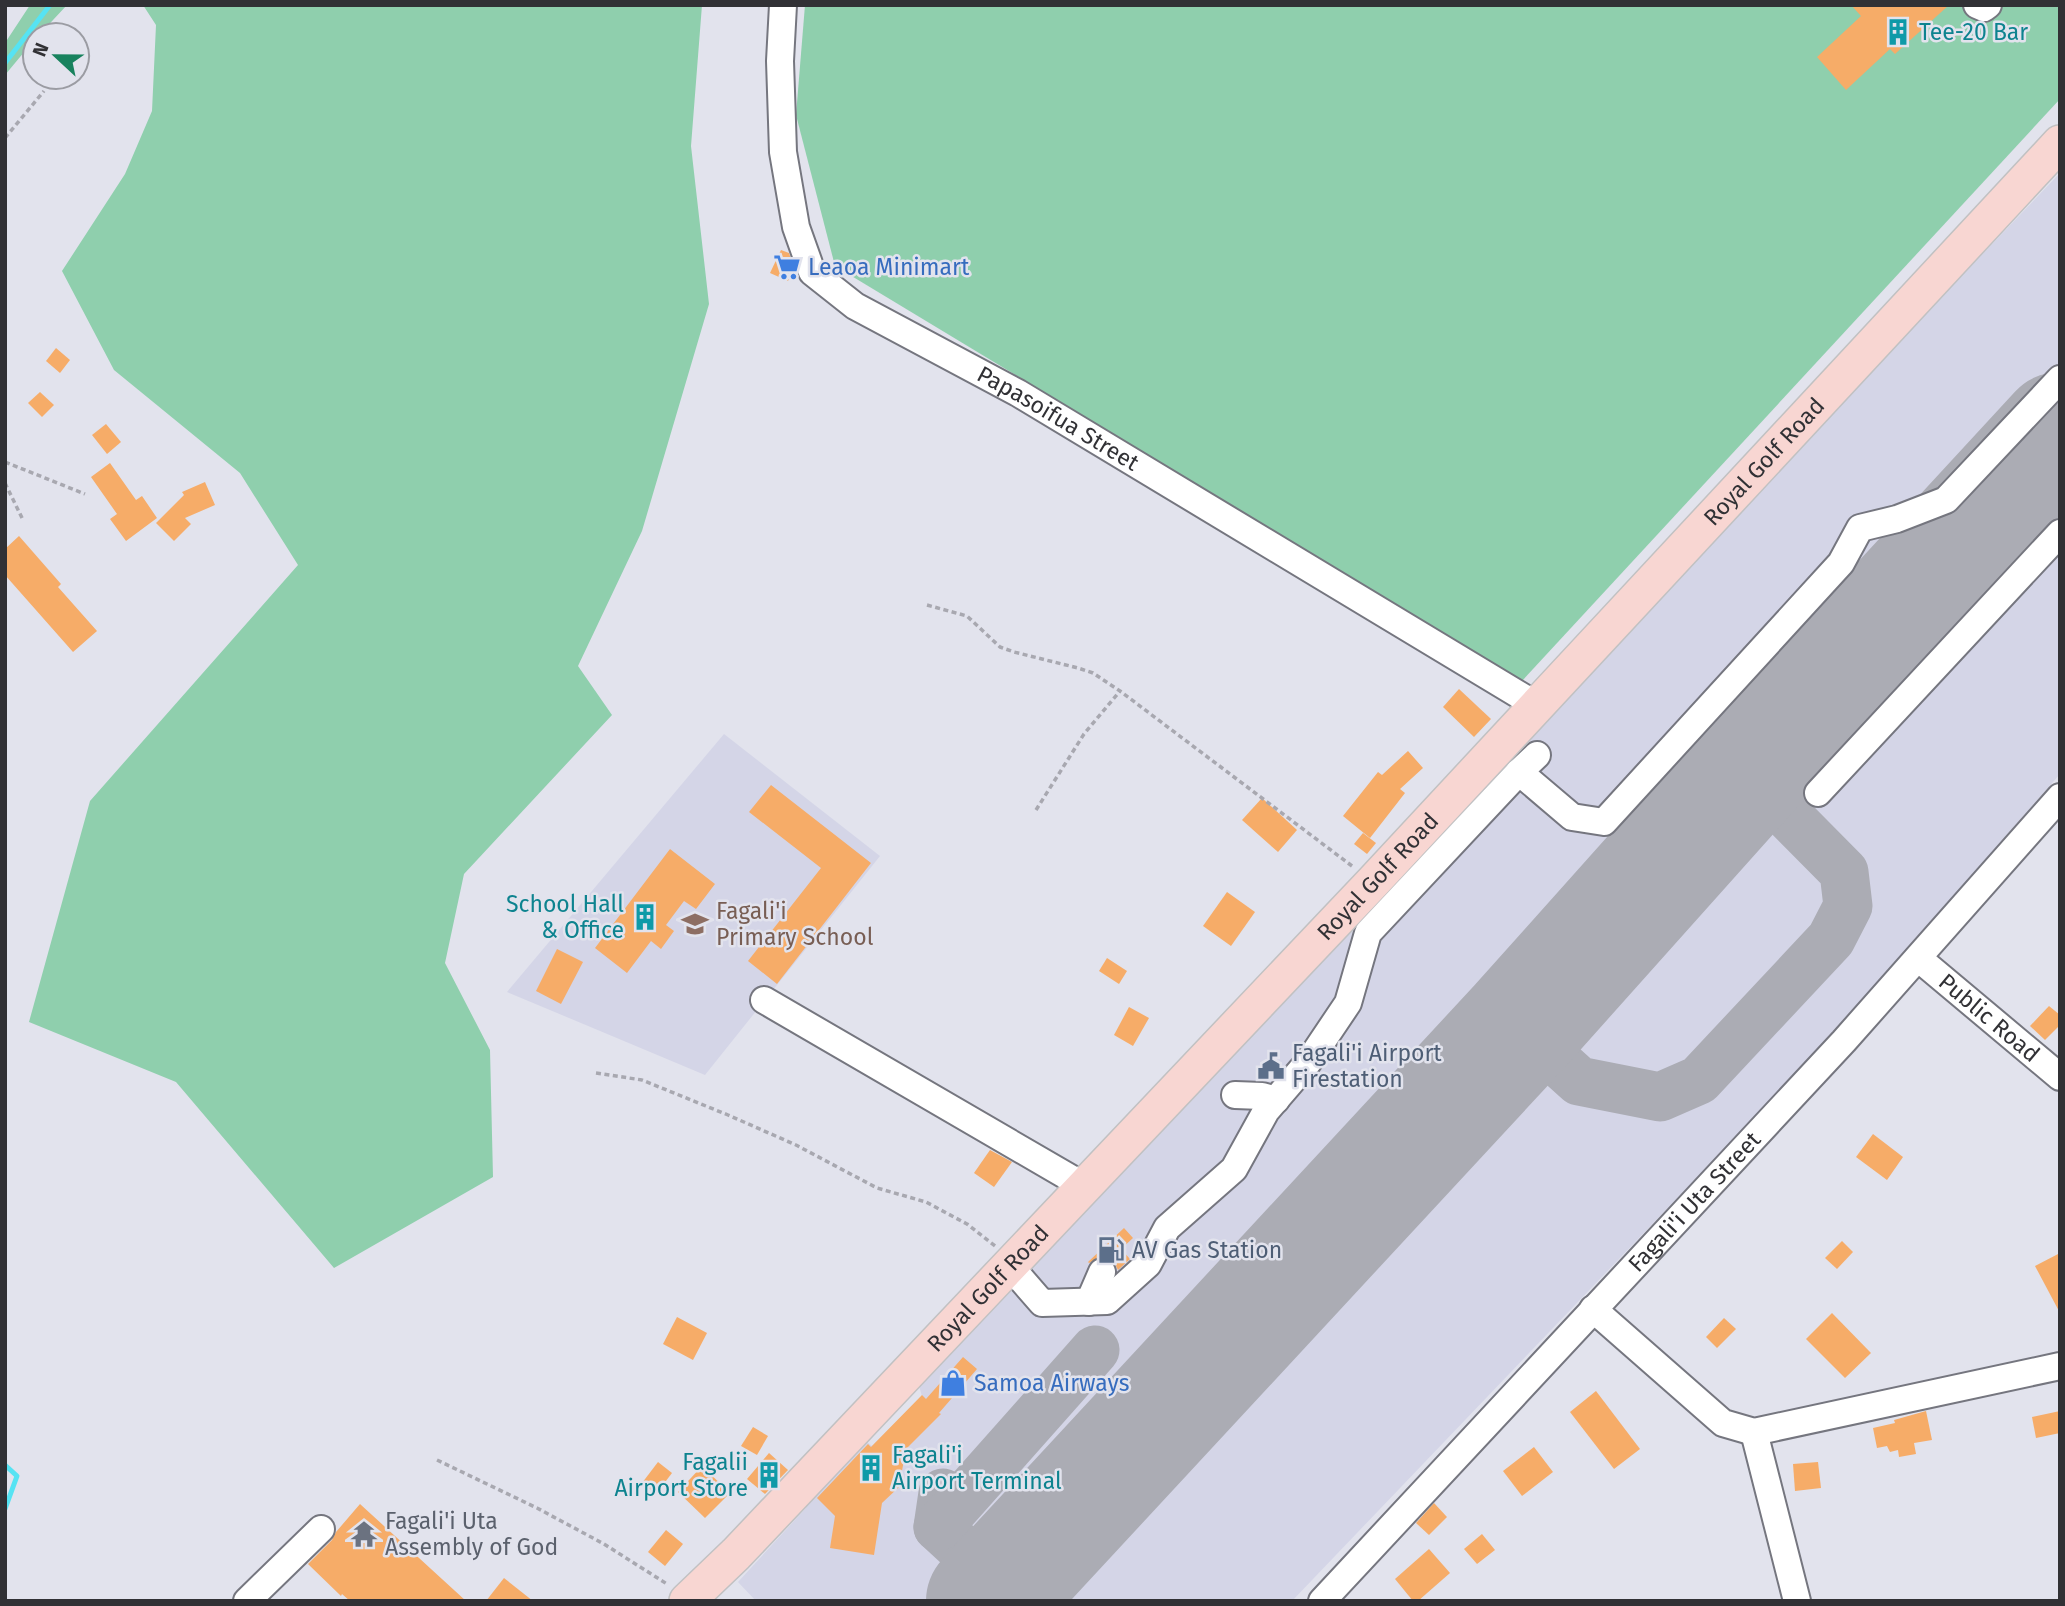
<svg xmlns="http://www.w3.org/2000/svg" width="2065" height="1606" viewBox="0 0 2065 1606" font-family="'Fira Sans',sans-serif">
  <rect width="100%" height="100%" fill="#e2e3ed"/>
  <g fill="#d4d5e7">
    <polygon points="2060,173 2060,774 1815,1054 1292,1601 756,1601 738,1582 805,1509 813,1495 866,1441 872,1446 922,1396 918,1383 1537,720"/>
    <polygon points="724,734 880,856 705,1075 507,992"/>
  </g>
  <g fill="#8fcfad">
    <polygon points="30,5 67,5 39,35 35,35 35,39 5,75 5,43"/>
    <polygon points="143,5 702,5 691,146 709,304 642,531 578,666 612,715 464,874 445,963 490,1050 493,1177 334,1268 176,1082 29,1022 90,801 298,565 240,473 114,370 62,271 125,174 152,111 156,25"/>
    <polygon points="805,5 2060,5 2060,99 1522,681 835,266 796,115"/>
  </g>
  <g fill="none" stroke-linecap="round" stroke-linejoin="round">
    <g stroke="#56e3f3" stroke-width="5">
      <polyline points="5,63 50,5"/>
      <polyline points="5,1465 17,1476 5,1509"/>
    </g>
    <g stroke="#abacb4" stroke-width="49">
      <polyline points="1519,1027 1579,1081 1660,1097 1699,1080 1831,939 1848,906 1844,872 1746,773"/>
      <polyline points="943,1493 938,1527 1001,1585"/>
      <polyline points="938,1527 1095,1350"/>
    </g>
    <polyline stroke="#abacb4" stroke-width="122" points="987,1601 1519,1027 1746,773 2060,433"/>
  </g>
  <g fill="#f6ac68">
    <polygon points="1851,5 1949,5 1895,54 1890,49 1846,90 1817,57 1861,16"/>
    <polygon points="781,250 789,253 794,268 788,281 770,273"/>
    <polygon points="56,348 70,360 60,373 46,361"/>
    <polygon points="40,392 54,405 42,417 28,403"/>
    <polygon points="106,424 121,442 107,454 92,435"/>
    <polygon points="110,463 136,500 142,496 157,518 126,541 110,519 117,514 91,477"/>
    <polygon points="205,482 215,505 185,518 191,524 174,541 156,523 184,495 182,492"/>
    <polygon points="19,536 61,584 58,587 97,631 73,652 5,575 5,549"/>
    <polygon points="1459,689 1491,719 1474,737 1443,707"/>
    <polygon points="1408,751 1423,768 1400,789 1405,793 1370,838 1343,816 1378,772 1382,775"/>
    <polygon points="771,785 871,863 777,984 748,961 821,868 749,812"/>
    <polygon points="1262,798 1297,830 1278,852 1242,820"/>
    <polygon points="1363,833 1376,843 1367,854 1354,844"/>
    <polygon points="670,849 715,884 696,909 684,901 666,925 674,931 661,949 651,941 627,973 595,948"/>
    <polygon points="1227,892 1255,912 1231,946 1203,926"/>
    <polygon points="557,949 583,962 561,1004 536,991"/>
    <polygon points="1107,958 1127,971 1119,984 1099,971"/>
    <polygon points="2049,1006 2060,1015 2060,1025 2045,1040 2030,1026"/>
    <polygon points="1129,1007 1149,1018 1133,1046 1114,1035"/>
    <polygon points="1873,1134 1903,1157 1887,1180 1856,1157"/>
    <polygon points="990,1150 1012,1162 994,1187 974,1173"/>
    <polygon points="1124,1228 1133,1238 1121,1249 1130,1259 1118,1270 1114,1262 1108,1257 1100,1257 1089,1263 1088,1262"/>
    <polygon points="1842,1241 1853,1252 1837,1269 1825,1258"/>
    <polygon points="2060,1253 2060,1313 2035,1266"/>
    <polygon points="1832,1313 1871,1353 1845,1378 1806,1339"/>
    <polygon points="677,1317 707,1333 693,1360 663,1344"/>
    <polygon points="1724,1318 1736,1329 1717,1348 1706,1337"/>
    <polygon points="963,1357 977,1369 939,1413 941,1414 906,1449 899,1487 882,1503 874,1555 830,1548 835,1516 817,1498 868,1444 871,1447 922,1395 926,1399"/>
    <polygon points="1596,1391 1640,1449 1614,1469 1570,1412"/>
    <polygon points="1926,1411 1932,1440 1914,1443 1916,1454 1899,1457 1898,1450 1890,1452 1887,1446 1877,1448 1873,1428 1895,1423 1894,1420"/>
    <polygon points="2060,1411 2060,1433 2036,1438 2032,1417"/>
    <polygon points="753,1427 768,1436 757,1455 741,1446"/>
    <polygon points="1534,1447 1553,1472 1522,1496 1503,1471"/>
    <polygon points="769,1453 788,1470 765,1494 747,1479"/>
    <polygon points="658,1462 672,1473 656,1494 642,1483"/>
    <polygon points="1818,1462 1821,1488 1795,1491 1793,1464"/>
    <polygon points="702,1466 730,1493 705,1518 678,1492"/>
    <polygon points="1434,1503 1447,1517 1429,1535 1416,1523"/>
    <polygon points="360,1504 466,1601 350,1601 342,1594 341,1596 308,1564 332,1540 336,1532"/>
    <polygon points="666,1530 683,1544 665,1566 648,1552"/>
    <polygon points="1482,1534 1495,1550 1477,1564 1464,1549"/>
    <polygon points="1429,1549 1450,1573 1418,1601 1413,1601 1395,1579"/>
    <polygon points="504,1578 533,1601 486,1601"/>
  </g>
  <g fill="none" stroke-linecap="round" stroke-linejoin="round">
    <defs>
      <g id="minor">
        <path id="s1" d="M783,5L780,61L783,152L796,227L812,272L855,306L1018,393L1536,705"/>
        <polyline points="1977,5 1984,8 1988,5"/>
        <polyline points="1519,772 1537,755"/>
        <polyline points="1818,793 2060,533"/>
        <path id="s2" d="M1918,958L2060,1077"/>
        <polyline points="764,1000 1084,1186"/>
        <polyline points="1235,1095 1262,1096 1276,1100"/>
        <polyline points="1009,1265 1042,1303 1107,1301 1148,1264 1167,1228 1234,1169 1266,1111 1309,1061 1348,1003 1368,933 1519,772 1572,817 1604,822 1841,563 1860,528 1897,519 1946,500 2060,379"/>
        <polyline points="1089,1302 1102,1272"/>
        <polyline points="1593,1309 1723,1423 1754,1432 2060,1366"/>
        <polyline points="1754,1432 1797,1601"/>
        <polyline points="247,1601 321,1529"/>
        <path id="s3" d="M1322,1601L1844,1041L2060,797"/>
      </g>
      <g id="major">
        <path id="s4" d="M687,1601L736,1554L1373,882L2060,143"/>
      </g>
    </defs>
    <use href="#minor" stroke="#75767f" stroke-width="30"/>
    <use href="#major" stroke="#c1c1c2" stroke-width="38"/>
    <g stroke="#a8a8b0" stroke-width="3.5" stroke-dasharray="5 3.5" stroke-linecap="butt">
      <polyline points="5,138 44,91"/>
      <polyline points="5,462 85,494"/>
      <polyline points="5,483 23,520"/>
      <polyline points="927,605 967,616 1000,647 1014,652 1078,668 1093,673 1120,691 1352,866"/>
      <polyline points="1036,810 1084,734 1120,691"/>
      <polyline points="596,1073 642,1080 728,1115 796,1145 877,1188 926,1202 967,1224 995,1246"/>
      <polyline points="437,1460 537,1508 604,1544 667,1584"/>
    </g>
    <use href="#minor" stroke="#fff" stroke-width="26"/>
    <use href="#major" stroke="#f8d6d2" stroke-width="35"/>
  </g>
  <defs>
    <symbol id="building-bare" viewBox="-9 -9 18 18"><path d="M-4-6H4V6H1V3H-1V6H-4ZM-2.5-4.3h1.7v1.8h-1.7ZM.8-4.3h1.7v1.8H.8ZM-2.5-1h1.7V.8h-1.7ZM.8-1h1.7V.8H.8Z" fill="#0f9aa8" stroke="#e2e3ed" stroke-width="2.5" paint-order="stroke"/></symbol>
    <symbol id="supermarket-bare" viewBox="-9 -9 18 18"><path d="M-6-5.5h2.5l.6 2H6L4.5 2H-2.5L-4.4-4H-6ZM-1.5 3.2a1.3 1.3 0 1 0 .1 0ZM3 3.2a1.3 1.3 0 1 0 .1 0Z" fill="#3f7fe0" stroke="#e2e3ed" stroke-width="2.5" paint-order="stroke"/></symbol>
    <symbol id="school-bare" viewBox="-9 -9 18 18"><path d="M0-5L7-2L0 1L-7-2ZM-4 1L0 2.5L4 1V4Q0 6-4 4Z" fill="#8d6e63" stroke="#e2e3ed" stroke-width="2.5" paint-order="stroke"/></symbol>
    <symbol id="civic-bare" viewBox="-9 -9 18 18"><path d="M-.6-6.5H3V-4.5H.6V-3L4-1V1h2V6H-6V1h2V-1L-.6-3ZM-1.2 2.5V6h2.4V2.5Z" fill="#5c6f8a" stroke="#e2e3ed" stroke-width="2.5" paint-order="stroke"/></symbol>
    <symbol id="fuel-bare" viewBox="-9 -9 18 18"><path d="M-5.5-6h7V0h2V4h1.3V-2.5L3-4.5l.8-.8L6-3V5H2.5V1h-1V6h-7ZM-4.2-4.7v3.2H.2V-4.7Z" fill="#5c6f8a" stroke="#e2e3ed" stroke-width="2.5" paint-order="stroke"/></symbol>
    <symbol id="shop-bare" viewBox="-9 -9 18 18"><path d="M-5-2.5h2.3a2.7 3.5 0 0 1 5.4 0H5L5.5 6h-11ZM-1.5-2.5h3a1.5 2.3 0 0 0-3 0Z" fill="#3f7fe0" stroke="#e2e3ed" stroke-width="2.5" paint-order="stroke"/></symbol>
    <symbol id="temple-bare" viewBox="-9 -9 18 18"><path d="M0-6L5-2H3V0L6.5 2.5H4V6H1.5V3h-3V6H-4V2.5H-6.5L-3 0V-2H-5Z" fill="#6b7280" stroke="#e2e3ed" stroke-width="2.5" paint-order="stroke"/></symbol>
  </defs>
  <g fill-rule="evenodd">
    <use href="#building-bare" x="1879" y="13" width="38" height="38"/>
    <use href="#supermarket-bare" x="768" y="248" width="38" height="38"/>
    <use href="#building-bare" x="626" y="898" width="38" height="38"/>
    <use href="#school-bare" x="676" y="905" width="38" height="38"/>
    <use href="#civic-bare" x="1252" y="1047" width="38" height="38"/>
    <use href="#fuel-bare" x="1092" y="1231" width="38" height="38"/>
    <use href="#shop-bare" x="934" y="1364" width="38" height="38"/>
    <use href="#building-bare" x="852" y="1449" width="38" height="38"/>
    <use href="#building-bare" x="750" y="1456" width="38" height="38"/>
    <use href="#temple-bare" x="345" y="1515" width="38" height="38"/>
  </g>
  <g text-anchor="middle" stroke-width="5" stroke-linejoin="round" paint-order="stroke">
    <g font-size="23" fill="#0d838f" stroke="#e2e3ed" text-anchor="start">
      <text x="1919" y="40">Tee-20 Bar</text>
      <text x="624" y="912" text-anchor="end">School Hall<tspan x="624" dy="26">&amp; Office</tspan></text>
      <text x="892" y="1463">Fagali'i<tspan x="892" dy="26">Airport Terminal</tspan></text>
      <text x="748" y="1470" text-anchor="end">Fagalii<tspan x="748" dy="26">Airport Store</tspan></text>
    </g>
    <g font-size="23" fill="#366cbe" stroke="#e2e3ed" text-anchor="start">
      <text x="808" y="275">Leaoa Minimart</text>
      <text x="974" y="1391">Samoa Airways</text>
    </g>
    <g font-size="23" fill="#313135" stroke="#e2e3ed">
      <text dy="8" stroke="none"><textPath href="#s1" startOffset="558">Papasoifua Street</textPath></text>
      <text dy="8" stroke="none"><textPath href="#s4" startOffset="1568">Royal Golf Road</textPath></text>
      <text dy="8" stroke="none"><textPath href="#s4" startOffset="1001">Royal Golf Road</textPath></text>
      <text dy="8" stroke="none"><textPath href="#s2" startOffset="93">Public Road</textPath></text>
      <text dy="8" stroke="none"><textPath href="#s3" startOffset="546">Fagali'i Uta Street</textPath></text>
      <text dy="8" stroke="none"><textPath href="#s4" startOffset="434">Royal Golf Road</textPath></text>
    </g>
    <g font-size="23" fill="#785e54" stroke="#e2e3ed" text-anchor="start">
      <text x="716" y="919">Fagali'i<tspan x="716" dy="26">Primary School</tspan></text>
    </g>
    <g font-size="23" fill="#4e5e75" stroke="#e2e3ed" text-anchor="start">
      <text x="1292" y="1061">Fagali'i Airport<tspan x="1292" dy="26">Firestation</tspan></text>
      <text x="1132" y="1258">AV Gas Station</text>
    </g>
    <g font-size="23" fill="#5b616d" stroke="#e2e3ed" text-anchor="start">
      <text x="385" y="1529">Fagali'i Uta<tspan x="385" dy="26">Assembly of God</tspan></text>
    </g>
  </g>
  <rect width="2065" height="1606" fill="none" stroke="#313135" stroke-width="14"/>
  <g transform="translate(56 56) rotate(292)"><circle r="33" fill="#e2e3ed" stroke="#9b9ca3" stroke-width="2"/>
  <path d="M0-5L12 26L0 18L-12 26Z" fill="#18825e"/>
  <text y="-10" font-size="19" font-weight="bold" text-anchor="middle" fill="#313135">N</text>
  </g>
</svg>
